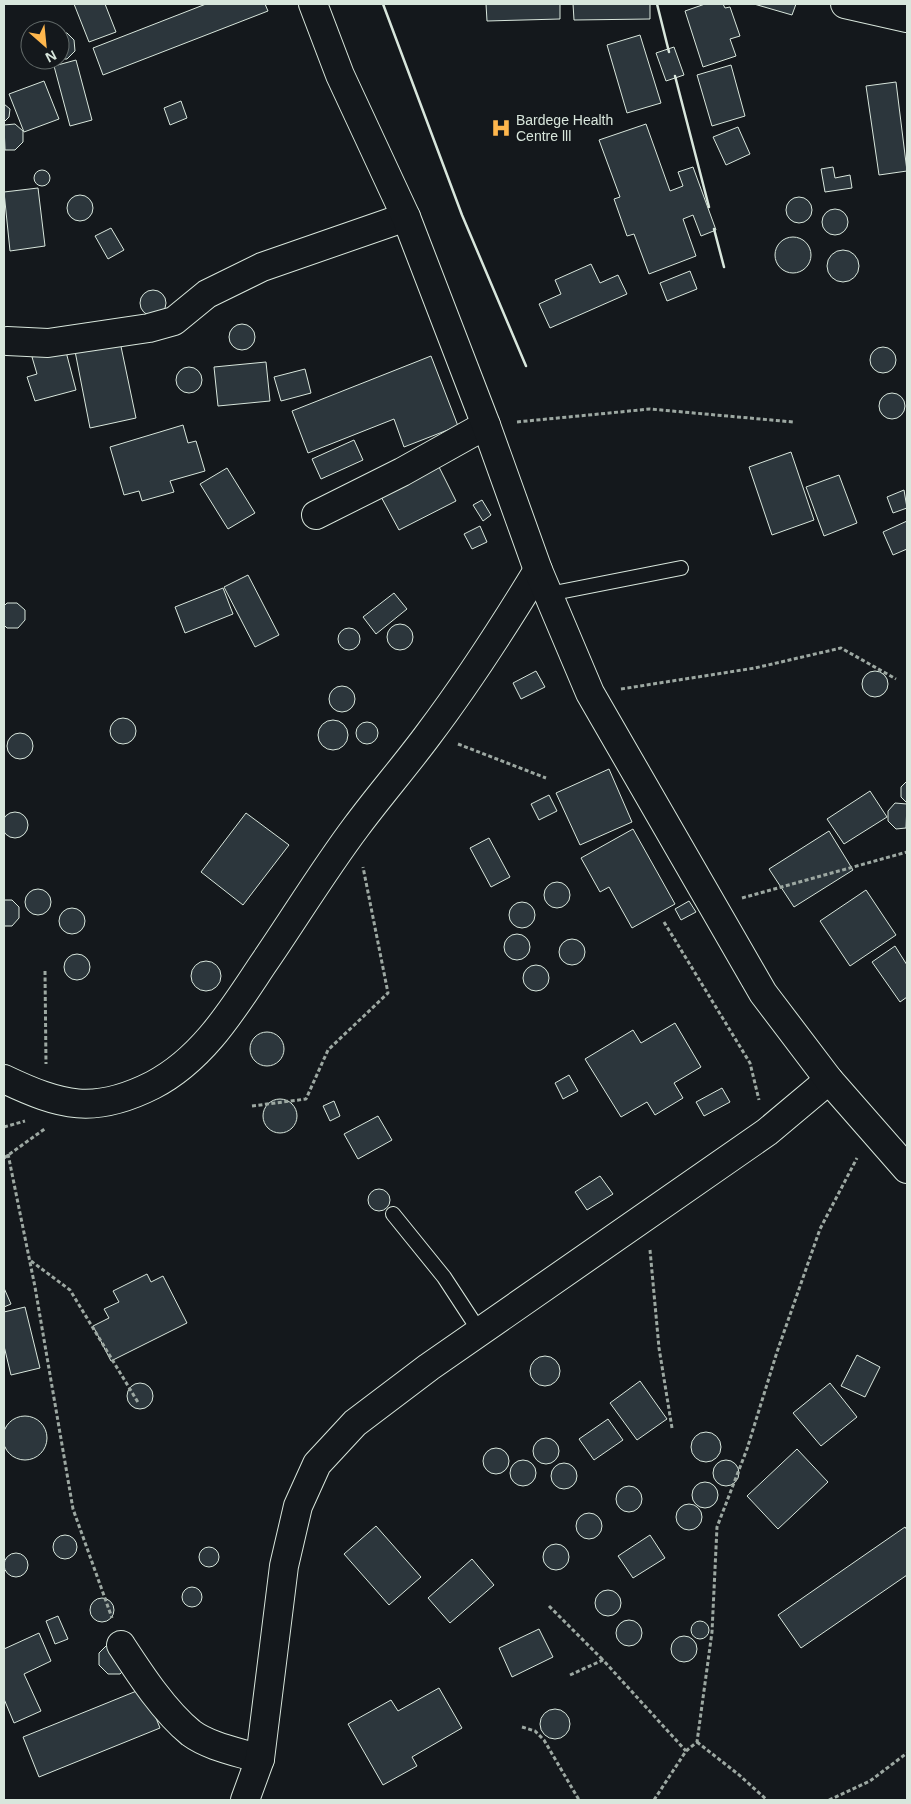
<svg xmlns="http://www.w3.org/2000/svg" width="911" height="1804" viewBox="0 0 911 1804" font-family="Arial,sans-serif">
  <rect width="100%" height="100%" fill="#14181c"/>
  <g fill="#2c363c" stroke="#d8e6dc">
    <polygon points="74,4 105,4 116,32 89,42"/>
    <polygon points="206,4 265,4 268,11 103,75 93,48"/>
    <polygon points="486,4 560,4 560,19 487,21"/>
    <polygon points="573,4 650,4 650,19 574,20"/>
    <polygon points="705,4 723,4 725,8 730,7 740,36 730,39 736,56 703,67 685,11"/>
    <polygon points="754,4 796,4 792,15"/>
    <polygon points="60,33 67,33 74,40 75,51 67,59 60,59"/>
    <polygon points="640,35 661,103 627,113 607,45"/>
    <polygon points="674,47 684,75 666,81 656,53"/>
    <polygon points="76,60 92,120 70,126 54,66"/>
    <polygon points="731,65 745,116 712,126 697,75"/>
    <polygon points="44,81 59,119 24,132 9,94"/>
    <polygon points="896,82 907,171 879,175 866,86"/>
    <polygon points="181,101 187,118 170,125 164,108"/>
    <polygon points="4,104 10,109 9,117 4,122"/>
    <polygon points="15,124 23,131 23,142 15,150 5,150 4,125"/>
    <polygon points="646,124 670,191 683,186 678,172 693,167 716,230 701,236 693,215 683,219 696,256 649,274 634,234 627,236 614,199 620,197 599,140"/>
    <polygon points="738,127 750,154 726,165 713,137"/>
    <polygon points="833,167 835,178 850,175 852,188 825,192 821,169"/>
    <circle cx="42" cy="178" r="8"/>
    <polygon points="38,188 45,246 10,251 4,192"/>
    <circle cx="80" cy="208" r="13"/>
    <circle cx="799" cy="210" r="13"/>
    <circle cx="835" cy="222" r="13"/>
    <polygon points="111,228 124,250 108,259 95,236"/>
    <circle cx="793" cy="255" r="18"/>
    <circle cx="843" cy="266" r="16"/>
    <polygon points="591,264 600,283 618,275 627,294 550,328 539,304 561,294 555,280"/>
    <polygon points="690,271 697,289 667,301 660,283"/>
    <circle cx="153" cy="303" r="13"/>
    <circle cx="242" cy="337" r="13"/>
    <polygon points="119,337 136,418 90,428 74,346"/>
    <circle cx="883" cy="360" r="13"/>
    <polygon points="65,348 76,390 35,401 27,377 37,374 32,357"/>
    <polygon points="431,356 458,426 404,447 394,419 308,453 292,411"/>
    <polygon points="266,362 270,401 218,406 214,367"/>
    <circle cx="189" cy="380" r="13"/>
    <polygon points="305,369 311,393 281,401 274,377"/>
    <circle cx="892" cy="406" r="13"/>
    <polygon points="183,425 188,443 196,441 205,471 170,481 174,492 142,501 139,491 124,495 110,447"/>
    <polygon points="354,440 363,460 321,479 312,459"/>
    <polygon points="791,452 814,520 772,535 749,467"/>
    <polygon points="437,463 456,501 399,530 379,493"/>
    <polygon points="227,468 255,513 228,529 200,484"/>
    <polygon points="839,475 857,523 824,536 806,487"/>
    <polygon points="904,490 907,508 893,513 887,497"/>
    <polygon points="482,500 491,515 483,521 473,505"/>
    <polygon points="907,521 907,549 893,555 883,532"/>
    <polygon points="480,526 487,542 472,549 464,534"/>
    <polygon points="248,575 279,635 255,647 224,587"/>
    <polygon points="223,588 233,614 185,633 175,607"/>
    <polygon points="394,593 407,609 376,634 363,617"/>
    <polygon points="7,603 17,603 25,610 25,620 18,628 7,628 4,625 4,606"/>
    <circle cx="400" cy="637" r="13"/>
    <circle cx="349" cy="639" r="11"/>
    <polygon points="536,671 545,687 521,699 513,683"/>
    <circle cx="875" cy="684" r="13"/>
    <circle cx="342" cy="699" r="13"/>
    <circle cx="123" cy="731" r="13"/>
    <circle cx="333" cy="735" r="15"/>
    <circle cx="367" cy="733" r="11"/>
    <circle cx="20" cy="746" r="13"/>
    <polygon points="609,769 632,822 580,845 556,793"/>
    <polygon points="907,781 907,803 901,797 901,787"/>
    <polygon points="870,791 887,817 844,844 827,819"/>
    <polygon points="549,795 557,811 539,820 531,804"/>
    <polygon points="895,803 907,804 906,828 896,829 888,821 888,811"/>
    <circle cx="15" cy="825" r="13"/>
    <polygon points="246,813 289,845 243,905 201,872"/>
    <polygon points="633,829 675,904 632,928 609,887 600,892 581,858"/>
    <polygon points="829,831 853,870 794,907 769,869"/>
    <polygon points="489,838 510,877 491,887 470,848"/>
    <circle cx="557" cy="895" r="13"/>
    <circle cx="38" cy="902" r="13"/>
    <polygon points="866,890 896,935 850,966 820,921"/>
    <polygon points="4,900 12,900 19,907 19,918 12,926 4,926"/>
    <polygon points="689,901 696,912 681,920 675,909"/>
    <circle cx="522" cy="915" r="13"/>
    <circle cx="72" cy="921" r="13"/>
    <circle cx="517" cy="947" r="13"/>
    <circle cx="572" cy="952" r="13"/>
    <polygon points="895,946 907,965 907,997 900,1002 872,962"/>
    <circle cx="77" cy="967" r="13"/>
    <circle cx="206" cy="976" r="15"/>
    <circle cx="536" cy="978" r="13"/>
    <polygon points="675,1023 701,1067 674,1083 683,1098 655,1115 647,1102 621,1117 585,1059 633,1030 641,1043"/>
    <circle cx="267" cy="1049" r="17"/>
    <polygon points="569,1075 578,1091 563,1099 555,1083"/>
    <polygon points="722,1088 730,1102 704,1116 696,1102"/>
    <circle cx="280" cy="1116" r="17"/>
    <polygon points="334,1101 340,1116 330,1121 323,1106"/>
    <polygon points="378,1116 392,1140 358,1159 344,1134"/>
    <polygon points="600,1176 613,1194 587,1210 575,1192"/>
    <circle cx="379" cy="1200" r="11"/>
    <polygon points="147,1274 151,1282 163,1276 187,1323 111,1361 93,1326 109,1318 104,1309 119,1302 113,1291"/>
    <polygon points="4,1288 11,1304 4,1307"/>
    <polygon points="25,1307 40,1368 11,1375 4,1346 4,1312"/>
    <polygon points="857,1355 880,1367 865,1397 841,1386"/>
    <circle cx="545" cy="1371" r="15"/>
    <polygon points="640,1381 667,1419 637,1440 610,1403"/>
    <circle cx="140" cy="1396" r="13"/>
    <polygon points="830,1383 857,1417 821,1446 793,1413"/>
    <circle cx="25" cy="1438" r="22"/>
    <polygon points="608,1419 623,1440 594,1460 579,1439"/>
    <circle cx="706" cy="1447" r="15"/>
    <circle cx="546" cy="1451" r="13"/>
    <circle cx="496" cy="1461" r="13"/>
    <polygon points="797,1449 828,1482 778,1529 747,1496"/>
    <circle cx="726" cy="1473" r="13"/>
    <circle cx="523" cy="1473" r="13"/>
    <circle cx="564" cy="1476" r="13"/>
    <circle cx="705" cy="1495" r="13"/>
    <circle cx="629" cy="1499" r="13"/>
    <circle cx="689" cy="1517" r="13"/>
    <circle cx="589" cy="1526" r="13"/>
    <polygon points="376,1526 421,1577 389,1605 344,1554"/>
    <polygon points="905,1527 907,1530 907,1575 801,1648 778,1615"/>
    <circle cx="65" cy="1547" r="12"/>
    <polygon points="650,1535 665,1558 633,1578 618,1556"/>
    <circle cx="556" cy="1557" r="13"/>
    <circle cx="209" cy="1557" r="10"/>
    <circle cx="16" cy="1565" r="12"/>
    <polygon points="472,1559 494,1585 450,1623 428,1598"/>
    <circle cx="192" cy="1597" r="10"/>
    <circle cx="608" cy="1603" r="13"/>
    <circle cx="102" cy="1610" r="12"/>
    <polygon points="58,1616 68,1639 55,1644 46,1621"/>
    <circle cx="629" cy="1633" r="13"/>
    <circle cx="700" cy="1630" r="9"/>
    <polygon points="539,1629 553,1657 512,1677 499,1648"/>
    <polygon points="39,1633 51,1661 24,1674 41,1711 14,1723 4,1699 4,1649"/>
    <circle cx="684" cy="1649" r="13"/>
    <polygon points="108,1644 120,1644 129,1665 120,1674 108,1674 99,1665 99,1653"/>
    <polygon points="144,1688 160,1728 39,1777 23,1737"/>
    <polygon points="439,1688 462,1728 412,1757 417,1766 383,1785 348,1724 391,1700 398,1711"/>
    <circle cx="555" cy="1724" r="15"/>
  </g>
  <g fill="none" stroke-linecap="round" stroke-linejoin="round">
    <defs>
      <g id="service">
        <polyline points="549,594 681,568"/>
        <polyline points="393,1214 444,1277 480,1332"/>
      </g>
      <g id="minor">
        <polyline points="845,4 907,18"/>
        <polyline points="7,341 48,343 149,328 174,321 207,294 262,267 406,217"/>
        <polyline points="316,515 402,472 486,425"/>
        <path d="M4,1079C61,1106 94,1115 153,1085C203,1059 233,1009 263,964C294,919 323,871 356,827C379,796 405,766 428,735C468,682 504,626 538,570"/>
        <path d="M121,1645C140,1674 164,1711 191,1733C210,1747 239,1752 260,1759"/>
        <polyline points="245,1800 260,1759 284,1566 298,1506 317,1464 355,1423 429,1367 767,1132 829,1080"/>
      </g>
      <polyline id="tertiary" points="313,4 340,75 406,217 486,425 538,570 590,693 763,993 829,1080 907,1169"/>
    </defs>
    <use href="#service" stroke="#d8e6dc" stroke-width="16"/>
    <use href="#minor" stroke="#d8e6dc" stroke-width="30"/>
    <use href="#tertiary" stroke="#d8e6dc" stroke-width="30"/>
    <g stroke="#9da8a2" stroke-width="3" stroke-dasharray="4 2.5" stroke-linecap="butt">
      <polyline points="517,422 650,409 793,422"/>
      <polyline points="621,689 755,668 841,648 896,679"/>
      <polyline points="458,744 546,778"/>
      <polyline points="742,898 907,852"/>
      <polyline points="664,922 750,1063 759,1100"/>
      <polyline points="45,971 46,1064"/>
      <polyline points="252,1106 306,1099 328,1050 388,993 363,867"/>
      <polyline points="4,1127 25,1121"/>
      <polyline points="8,1154 35,1287 73,1509 112,1618"/>
      <polyline points="4,1158 46,1128"/>
      <polyline points="650,1250 659,1348 672,1428"/>
      <polyline points="31,1261 70,1290 139,1404"/>
      <polyline points="549,1606 603,1660"/>
      <polyline points="570,1675 603,1660 686,1751"/>
      <polyline points="522,1727 535,1731 544,1740 579,1800"/>
      <polyline points="697,1742 738,1774 767,1800"/>
      <polyline points="654,1800 686,1751 697,1742 712,1632 717,1527 747,1449 777,1352 820,1229 857,1158"/>
      <polyline points="829,1800 870,1781 907,1753"/>
    </g>
    <use href="#service" stroke="#14181c" stroke-width="14"/>
    <use href="#minor" stroke="#14181c" stroke-width="28"/>
    <use href="#tertiary" stroke="#14181c" stroke-width="28"/>
    <g stroke="#d8e6dc" stroke-width="2.5">
      <polyline points="383,4 462,215 526,366"/>
      <polyline points="657,4 669,52"/>
      <polyline points="675,76 709,207"/>
      <polyline points="714,229 724,267"/>
    </g>
  </g>
  <defs>
    <symbol id="hospital-bare" viewBox="-9 -9 18 18"><path d="M-5-5h3v3.5h4V-5h3V5h-3V1.5h-4V5h-3Z" fill="#ffb74d" stroke="#14181c" stroke-width="2.5" paint-order="stroke"/></symbol>
  </defs>
  <g fill-rule="evenodd">
    <use href="#hospital-bare" x="487" y="114" width="28" height="28"/>
  </g>
  <g text-anchor="middle" stroke-width="4" stroke-linejoin="round" paint-order="stroke">
    <g font-size="14" fill="#d8e6dc" stroke="#14181c" text-anchor="start">
      <text x="516" y="125">Bardege Health<tspan x="516" dy="16">Centre lll</tspan></text>
    </g>
  </g>
  <rect width="911" height="1804" fill="none" stroke="#d8e6dc" stroke-width="10"/>
  <g transform="translate(45 45) rotate(153)"><circle r="24" fill="#14181c" stroke="#626a69"/>
  <path d="M0-4L9 19L0 12L-9 19Z" fill="#ffb74d"/>
  <text y="-8" font-size="14" font-weight="bold" text-anchor="middle" fill="#d8e6dc">N</text>
  </g>
</svg>
